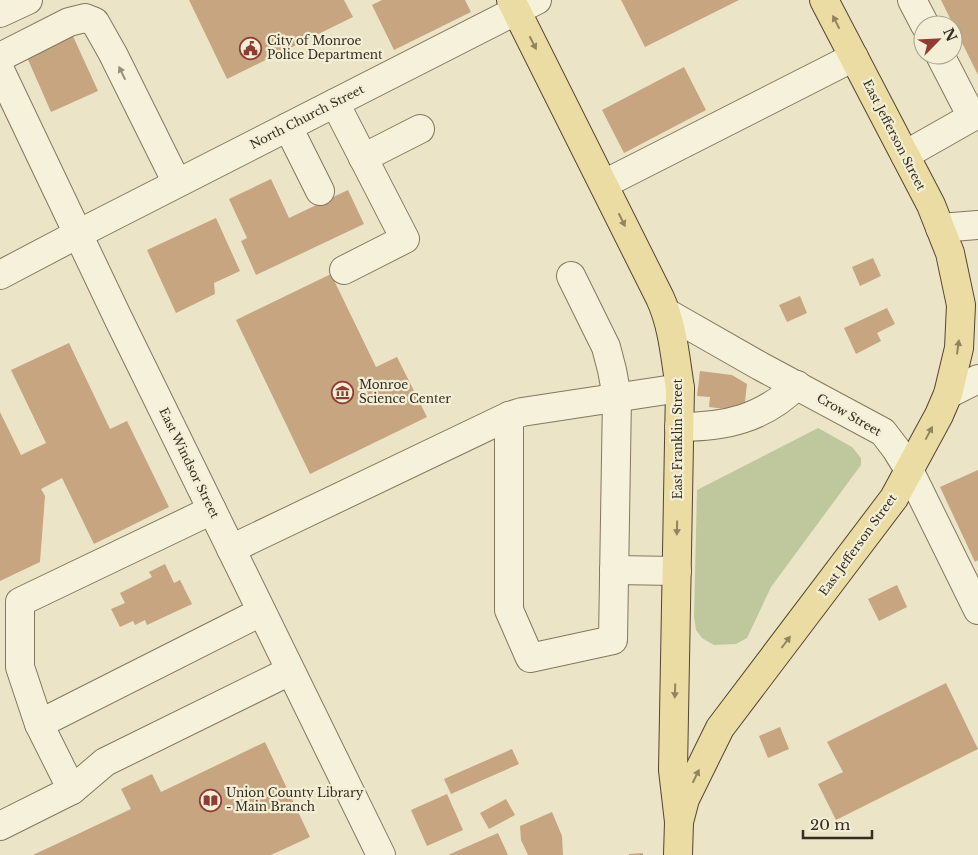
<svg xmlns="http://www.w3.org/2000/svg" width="978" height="855" viewBox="0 0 978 855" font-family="'Libre Baskerville',serif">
  <rect width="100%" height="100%" fill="#ebe4c7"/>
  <polygon fill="#bec89c" points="818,428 852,447 861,458 861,465 771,587 747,638 736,644 714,645 702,638 696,630 694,617 697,490"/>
  <g fill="#c6a580">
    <polygon points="189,0 344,0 353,17 227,79"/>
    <polygon points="382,0 465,0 471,12 394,50 372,5"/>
    <polygon points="621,0 739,0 645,47"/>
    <polygon points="941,0 978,0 978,75"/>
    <polygon points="72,34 98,91 51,112 26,55"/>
    <polygon points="684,67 706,110 624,153 602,110"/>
    <polygon points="271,179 289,218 348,190 364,224 256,275 241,241 247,238 229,199"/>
    <polygon points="216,218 240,271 214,283 215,294 176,313 147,250"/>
    <polygon points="873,258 881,276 860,286 852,267"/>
    <polygon points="331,274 376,367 397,357 427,417 310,474 236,320"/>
    <polygon points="800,296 807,313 787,322 779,305"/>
    <polygon points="887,308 895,324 877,333 881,341 856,354 844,328"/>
    <polygon points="69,343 110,429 127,421 169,507 94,544 62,478 41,489 45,496 40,562 0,581 0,412 21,455 46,443 11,370"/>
    <polygon points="700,371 732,375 747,384 744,411 709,407 710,397 697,396"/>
    <polygon points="978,470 978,560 975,562 940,487"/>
    <polygon points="165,564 174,583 180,580 192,604 147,625 145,620 135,625 133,621 120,627 111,609 125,603 120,593 152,577 149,572"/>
    <polygon points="897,585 907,607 879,621 868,599"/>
    <polygon points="946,683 978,749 836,820 818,784 843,772 827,742"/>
    <polygon points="780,727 789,749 768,758 759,736"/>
    <polygon points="265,742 310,837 271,855 33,855 131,809 121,789 152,774 161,792"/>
    <polygon points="512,749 519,764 451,794 444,779"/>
    <polygon points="447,794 463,830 427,846 411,810"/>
    <polygon points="506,799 515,815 489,829 480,813"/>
    <polygon points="552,812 562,836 563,855 528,855 521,840 520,826"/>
    <polygon points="498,833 508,855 448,855"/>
    <polygon points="643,853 643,855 629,855 629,854"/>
  </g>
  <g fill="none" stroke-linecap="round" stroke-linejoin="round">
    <defs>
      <g id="minor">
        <polyline points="912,0 925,25"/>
        <polyline points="0,13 28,0"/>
        <polyline points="0,57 69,22 85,18 95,22 113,54 177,183"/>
        <polyline points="0,70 118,318 381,855"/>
        <polyline points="335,103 405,239 344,270"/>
        <polyline points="288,127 320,191"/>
        <polyline points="905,155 972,117 940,55"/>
        <polyline points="363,158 420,129"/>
        <polyline points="604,184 854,57"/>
        <polyline points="940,228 978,225"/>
        <polyline points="0,275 78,234 537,0"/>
        <polyline points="667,313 760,366 883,432 896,449 909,470 978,610"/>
        <polyline points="948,394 978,379"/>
        <polyline points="509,416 509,610 530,658 613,640 617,397 612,370 606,347 571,276"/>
        <path d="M679,427C725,427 763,419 797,385"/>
        <polyline points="231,549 509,416 522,412 680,388"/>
        <polyline points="614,570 677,571"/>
        <polyline points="39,724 20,667 20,602 212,510"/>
        <polyline points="72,790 105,762 290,671"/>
        <polyline points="0,826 72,790 39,724 261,612"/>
      </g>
      <g id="major">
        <path d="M511,0L660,298C673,326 675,357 680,388L673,770L679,822L678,855"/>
        <polyline points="679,822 685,799 720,728 894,498 939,415 948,394 959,348 961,305 950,253 931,205 824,0"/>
      </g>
    </defs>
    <use href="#minor" stroke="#85775e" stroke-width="30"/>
    <use href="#major" stroke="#534532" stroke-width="30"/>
    <use href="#minor" stroke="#f6f1da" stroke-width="28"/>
    <use href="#major" stroke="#eadca2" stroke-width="28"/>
  </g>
  <defs><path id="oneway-solid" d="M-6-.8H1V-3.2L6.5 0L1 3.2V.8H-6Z" transform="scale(1.25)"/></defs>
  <g fill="#908461">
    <use href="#oneway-solid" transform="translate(836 22) rotate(-117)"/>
    <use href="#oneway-solid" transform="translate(533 43) rotate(63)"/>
    <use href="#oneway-solid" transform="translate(622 220) rotate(64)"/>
    <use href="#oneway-solid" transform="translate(958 347) rotate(-82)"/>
    <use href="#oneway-solid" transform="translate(929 433) rotate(-62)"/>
    <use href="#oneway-solid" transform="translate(677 528) rotate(91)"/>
    <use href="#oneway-solid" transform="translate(786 642) rotate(-53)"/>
    <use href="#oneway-solid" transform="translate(675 691) rotate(92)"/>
    <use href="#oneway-solid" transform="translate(696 776) rotate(-64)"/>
  </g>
  <use fill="#968f7d" href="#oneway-solid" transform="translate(122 73) rotate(-116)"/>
  <defs>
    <symbol id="civic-ring" viewBox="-11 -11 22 22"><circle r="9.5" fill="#f3eed6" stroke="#8f3c33" stroke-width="1.5"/><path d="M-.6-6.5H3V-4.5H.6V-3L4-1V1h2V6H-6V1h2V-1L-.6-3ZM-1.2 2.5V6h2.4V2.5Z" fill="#8f3c33"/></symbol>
    <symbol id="museum-ring" viewBox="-11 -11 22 22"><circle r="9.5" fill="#f3eed6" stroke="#8f3c33" stroke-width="1.5"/><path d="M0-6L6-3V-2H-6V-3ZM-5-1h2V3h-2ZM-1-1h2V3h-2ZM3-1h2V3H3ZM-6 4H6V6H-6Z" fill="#8f3c33"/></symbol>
    <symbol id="library-ring" viewBox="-11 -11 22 22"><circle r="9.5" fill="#f3eed6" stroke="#8f3c33" stroke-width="1.5"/><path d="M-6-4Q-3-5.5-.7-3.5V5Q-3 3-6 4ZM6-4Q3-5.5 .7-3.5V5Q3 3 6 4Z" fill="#8f3c33"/></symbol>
  </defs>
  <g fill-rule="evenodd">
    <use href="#civic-ring" x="238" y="36" width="25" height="25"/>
    <use href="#museum-ring" x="330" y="380" width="25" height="25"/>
    <use href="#library-ring" x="198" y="788" width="25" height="25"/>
  </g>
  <g text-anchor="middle" stroke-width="4.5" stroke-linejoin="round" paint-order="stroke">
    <g font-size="12" fill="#362d20" stroke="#f3eed6" text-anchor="start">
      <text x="267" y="45">City of Monroe<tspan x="267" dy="14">Police Department</tspan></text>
      <text x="359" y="389">Monroe<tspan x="359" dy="14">Science Center</tspan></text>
      <text x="226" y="797">Union County Library<tspan x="226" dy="14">- Main Branch</tspan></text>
    </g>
    <g font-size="12" fill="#362d20" stroke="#f3eed6">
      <text transform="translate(307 117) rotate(-27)" y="4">North Church Street</text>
      <text transform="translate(894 135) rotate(63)" y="4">East Jefferson Street</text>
      <text transform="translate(849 415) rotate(30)" y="4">Crow Street</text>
      <text transform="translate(678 439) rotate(-90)" y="4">East Franklin Street</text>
      <text transform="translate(189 463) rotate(64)" y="4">East Windsor Street</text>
      <text transform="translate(858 545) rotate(-54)" y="4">East Jefferson Street</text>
    </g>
  </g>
  <g transform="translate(938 40) rotate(66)"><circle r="24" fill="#f3eed6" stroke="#a7a18d"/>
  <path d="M0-4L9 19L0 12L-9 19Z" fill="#8f3c33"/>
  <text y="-8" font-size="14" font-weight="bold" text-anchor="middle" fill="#362d20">N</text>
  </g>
  <path d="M803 830v8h69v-8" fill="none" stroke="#362d20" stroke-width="2.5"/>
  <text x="810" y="830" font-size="15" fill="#362d20" stroke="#f3eed6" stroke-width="4" paint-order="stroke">20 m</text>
</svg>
